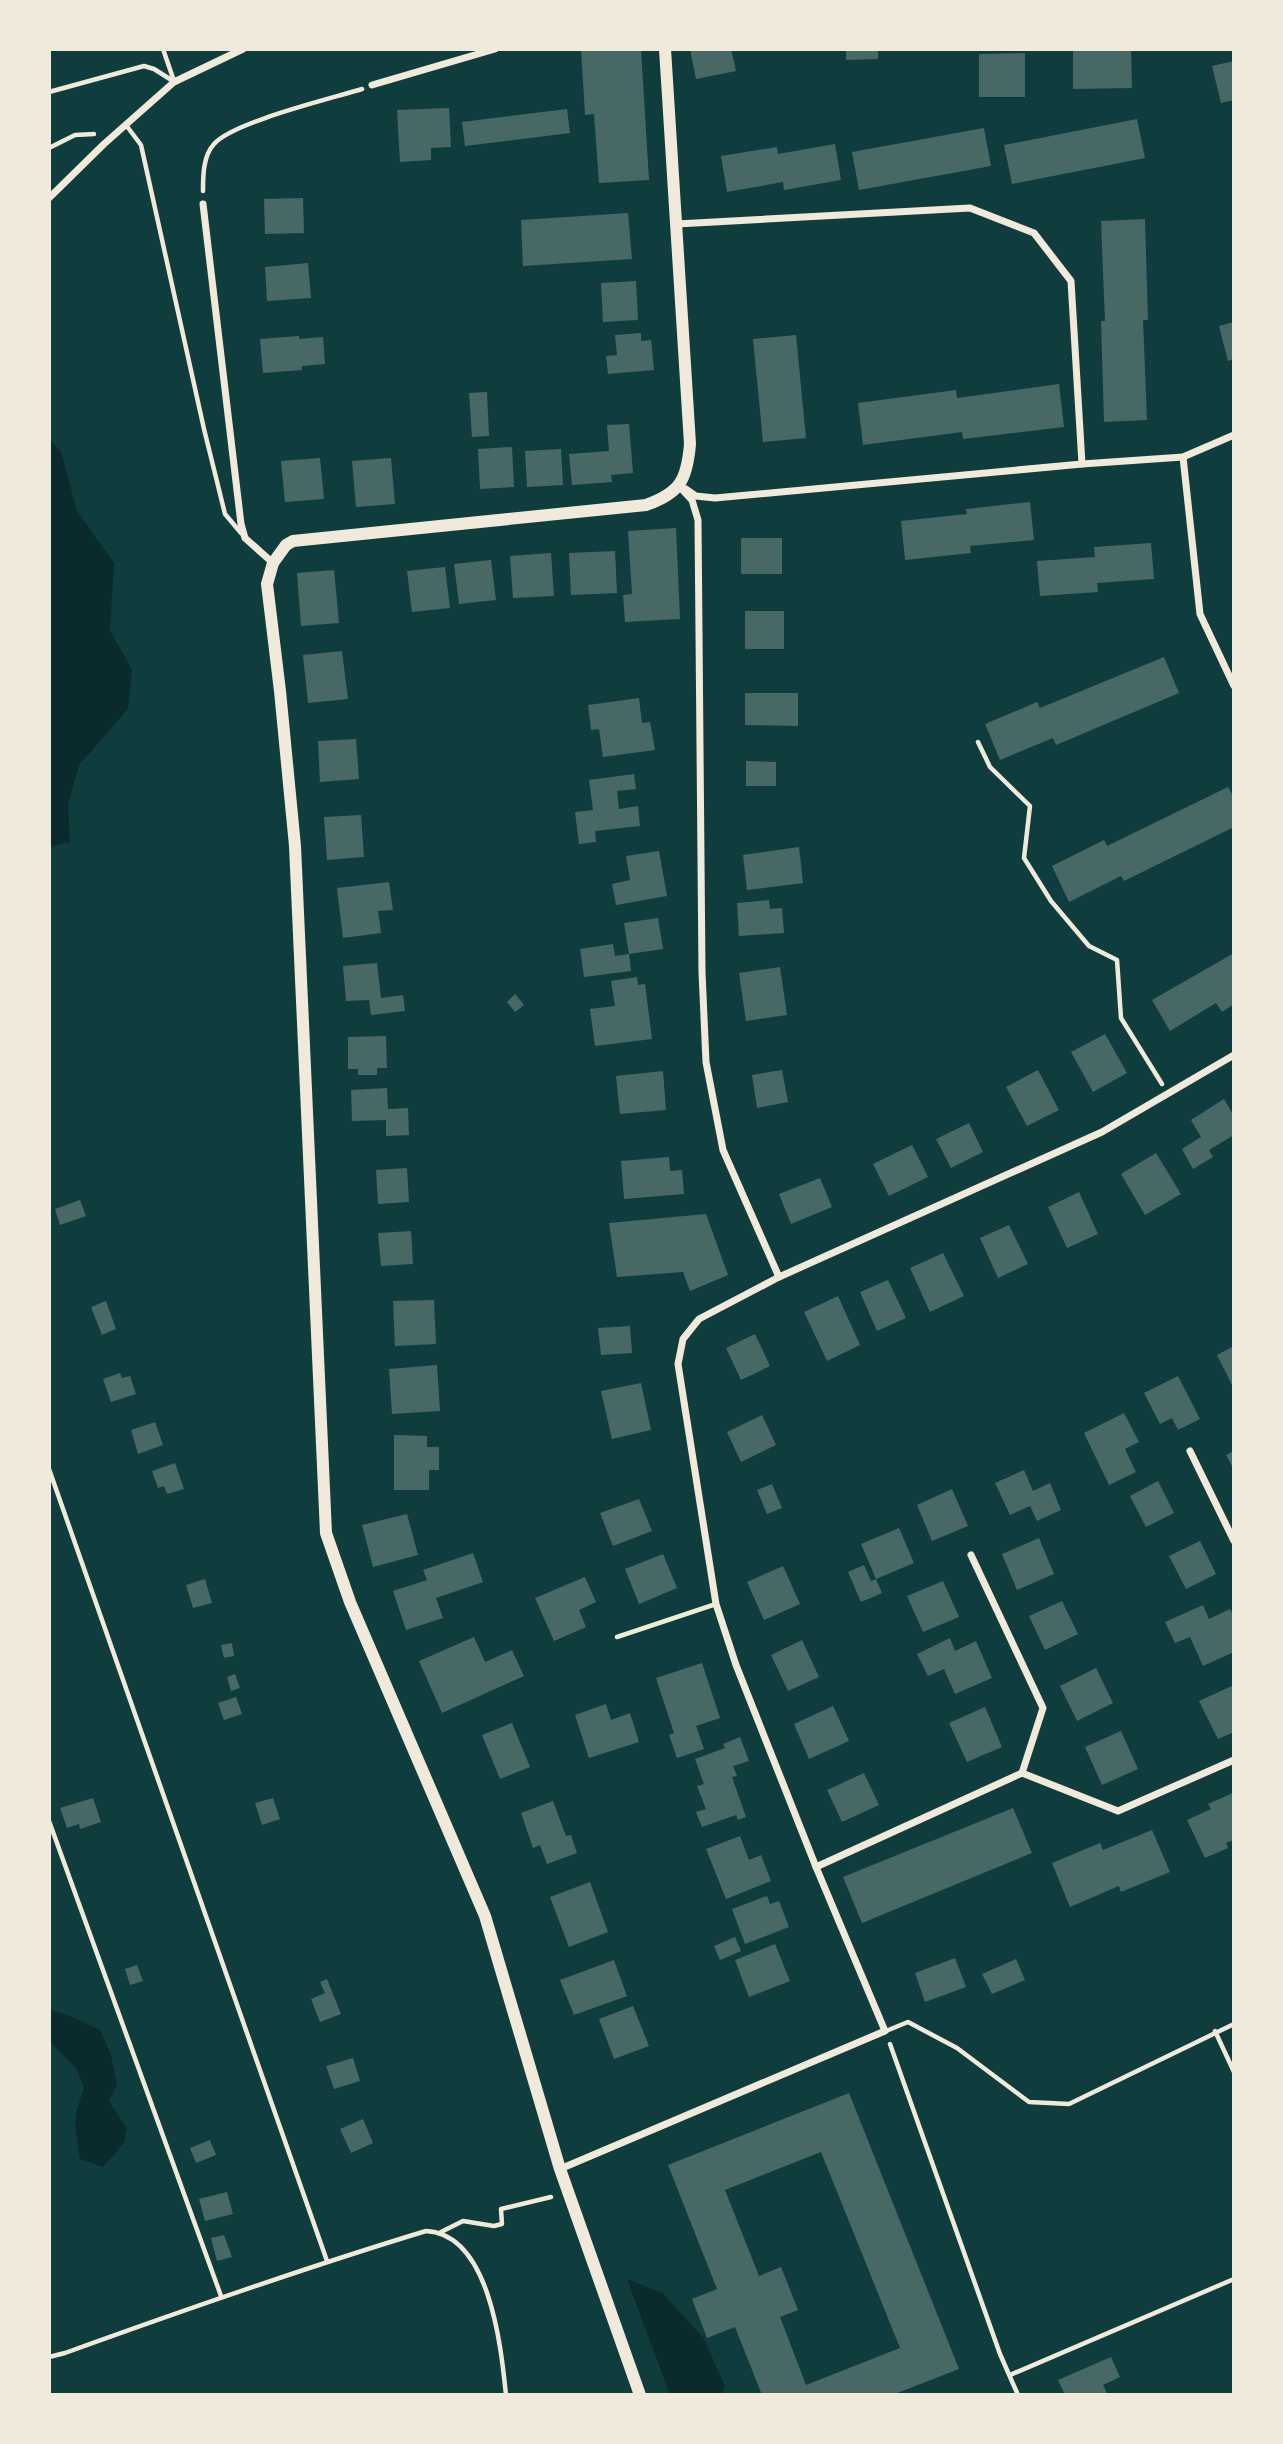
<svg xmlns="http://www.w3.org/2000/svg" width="1283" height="2444" viewBox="0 0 1283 2444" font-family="Rubik,sans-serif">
  <rect width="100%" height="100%" fill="#0f3d3e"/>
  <g fill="#0a2a2b">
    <polygon points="49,439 61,452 77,511 114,563 110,631 132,669 128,709 79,765 68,805 70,842 49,847"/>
    <polygon points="49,2010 68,2015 100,2030 111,2055 117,2085 109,2101 127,2129 124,2143 103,2167 80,2159 75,2126 77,2109 84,2088 76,2068 49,2041"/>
    <polygon points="627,2279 662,2293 703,2337 725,2386 721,2395 670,2395"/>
  </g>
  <g fill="#486865" fill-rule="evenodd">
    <polygon points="581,49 641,49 649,180 599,183 594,114 585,115"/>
    <polygon points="690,49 731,49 736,71 696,79"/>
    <polygon points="846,49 878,49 878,59 846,60"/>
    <polygon points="1073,49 1131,49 1132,88 1073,89"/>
    <polygon points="1025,53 1025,97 979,97 979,54"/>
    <polygon points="1234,61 1234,100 1221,103 1212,66"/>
    <polygon points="449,108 451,147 431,148 431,160 400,162 397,110"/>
    <polygon points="567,109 570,133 465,146 462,122"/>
    <polygon points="1137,119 1145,158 1012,184 1004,145"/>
    <polygon points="984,128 991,166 859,190 852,152"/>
    <polygon points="835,144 841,180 784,190 783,182 727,192 721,156 777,147 778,154"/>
    <polygon points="303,198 304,233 265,234 264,199"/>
    <polygon points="628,213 632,259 523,266 521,220"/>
    <polygon points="1145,219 1148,320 1143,320 1147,420 1104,422 1101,321 1105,321 1101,221"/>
    <polygon points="308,263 311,298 267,301 265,267"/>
    <polygon points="636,281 638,320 603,322 601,283"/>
    <polygon points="1234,322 1234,359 1228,361 1219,326"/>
    <polygon points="641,333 641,341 651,340 654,370 608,374 606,356 617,355 615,335"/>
    <polygon points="796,335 806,438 763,442 753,339"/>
    <polygon points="299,336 299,339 323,337 325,364 302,366 302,370 263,373 260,339"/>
    <polygon points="1059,384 1064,427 963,439 962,432 863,445 858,403 956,390 957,398"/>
    <polygon points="487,392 489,436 472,437 469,393"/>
    <polygon points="629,424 633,473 611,475 612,482 572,485 569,454 609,451 607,425"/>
    <polygon points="512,447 514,487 480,489 478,449"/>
    <polygon points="561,449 563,485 527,487 525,451"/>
    <polygon points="320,458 324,499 285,502 281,461"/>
    <polygon points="391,458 395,504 356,507 352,461"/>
    <polygon points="1030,502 1034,540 970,546 971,553 905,560 901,521 967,514 966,509"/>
    <polygon points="676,528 680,619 625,622 623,595 632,594 628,531"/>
    <rect x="741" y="538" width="41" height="36"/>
    <polygon points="1151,543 1154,579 1097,583 1098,592 1040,596 1037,561 1095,557 1094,547"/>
    <polygon points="615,551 617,593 571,595 569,553"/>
    <polygon points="551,553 554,596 513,598 510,556"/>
    <polygon points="491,560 496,600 459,604 454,564"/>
    <polygon points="445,567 450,608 412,612 407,571"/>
    <polygon points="334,570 339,623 301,626 297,573"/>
    <rect x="745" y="611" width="39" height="38"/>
    <polygon points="342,651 348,699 308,703 303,655"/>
    <polygon points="1164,657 1179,693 1056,745 1053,738 1000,760 985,724 1037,702 1040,708"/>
    <polygon points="745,693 798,693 798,726 745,725"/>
    <polygon points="639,698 642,723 650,722 655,750 603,757 599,729 591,730 588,705"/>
    <polygon points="356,739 359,779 320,782 318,741"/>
    <polygon points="746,761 776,762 776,786 746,786"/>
    <polygon points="634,774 636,789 617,791 619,809 638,806 640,826 595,831 596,842 579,844 575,812 593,810 589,780"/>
    <polygon points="1228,787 1234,798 1234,827 1124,881 1121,876 1069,902 1052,866 1104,840 1107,846"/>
    <polygon points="361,815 364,857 327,860 324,817"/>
    <polygon points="799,847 803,883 747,890 743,855"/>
    <polygon points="659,851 667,896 616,905 612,884 630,880 626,856"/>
    <polygon points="389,882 393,910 378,911 381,933 343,938 337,888"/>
    <polygon points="769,900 770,909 782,908 784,933 739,936 737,903"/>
    <polygon points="658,918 663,949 629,954 624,923"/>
    <polygon points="613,944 615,956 629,954 631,971 584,977 580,949"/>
    <polygon points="1234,953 1234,1004 1222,1012 1216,1003 1170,1031 1152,1000"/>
    <polygon points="377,963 381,998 403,995 405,1011 371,1015 369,1000 346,1001 343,966"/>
    <polygon points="780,967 787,1015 746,1021 739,973"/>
    <polygon points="637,977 638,985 645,984 652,1039 595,1046 590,1009 615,1006 611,981"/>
    <polygon points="515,994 524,1005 515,1012 507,1002"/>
    <polygon points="1105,1034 1127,1073 1093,1092 1071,1052"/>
    <polygon points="386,1036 387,1068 377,1068 377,1075 358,1075 358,1069 348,1069 348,1037"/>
    <polygon points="782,1070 788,1102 757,1108 752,1075"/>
    <polygon points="1038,1070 1059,1110 1027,1126 1006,1087"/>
    <polygon points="663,1071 666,1110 620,1114 616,1076"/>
    <polygon points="387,1088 388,1109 408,1108 409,1135 386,1136 386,1120 352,1121 351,1090"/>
    <polygon points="1224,1099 1234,1116 1234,1135 1209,1150 1213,1157 1193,1169 1182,1149 1201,1137 1191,1120"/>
    <polygon points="969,1123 983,1152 951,1168 936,1139"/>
    <polygon points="912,1145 928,1177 889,1196 873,1164"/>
    <polygon points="1156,1153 1181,1194 1145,1215 1121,1174"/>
    <polygon points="669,1157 670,1171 682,1170 684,1194 624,1199 621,1161"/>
    <polygon points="407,1168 409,1202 378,1204 376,1170"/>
    <polygon points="820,1178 832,1207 791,1224 779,1194"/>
    <polygon points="1079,1192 1098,1234 1067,1248 1048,1207"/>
    <polygon points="80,1200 86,1216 60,1225 55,1209"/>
    <polygon points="706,1214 728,1275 690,1291 683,1272 617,1277 609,1223"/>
    <polygon points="1009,1225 1028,1264 998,1278 980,1238"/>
    <polygon points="411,1231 413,1264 381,1266 378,1233"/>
    <polygon points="943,1253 964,1296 930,1312 910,1268"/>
    <polygon points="888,1280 906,1318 877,1331 860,1292"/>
    <polygon points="838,1296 860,1345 827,1361 804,1312"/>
    <polygon points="434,1300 436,1344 395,1346 393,1301"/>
    <polygon points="106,1301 116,1329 102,1335 91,1307"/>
    <polygon points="630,1326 632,1353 601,1355 598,1328"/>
    <polygon points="755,1334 770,1366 741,1380 726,1348"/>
    <polygon points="1234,1346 1234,1389 1217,1355"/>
    <polygon points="437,1365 440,1411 392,1414 389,1369"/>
    <polygon points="120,1373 122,1378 130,1376 136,1394 111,1402 103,1379"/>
    <polygon points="1178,1376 1200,1419 1178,1430 1172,1418 1160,1424 1144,1393"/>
    <polygon points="641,1383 651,1430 612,1439 601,1391"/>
    <polygon points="1124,1413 1139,1442 1125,1449 1136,1472 1109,1485 1084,1433"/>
    <polygon points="762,1415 776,1445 741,1462 727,1432"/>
    <polygon points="155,1422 163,1445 138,1454 131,1430"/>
    <polygon points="394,1435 427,1436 427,1447 439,1447 439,1470 429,1470 429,1490 394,1490"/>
    <polygon points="1234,1451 1234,1470 1226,1455"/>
    <polygon points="175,1463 184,1489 167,1494 164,1486 158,1488 152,1471"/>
    <polygon points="1024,1470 1033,1491 1050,1483 1061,1510 1037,1521 1030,1506 1010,1515 995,1483"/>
    <polygon points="1158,1481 1174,1513 1146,1527 1130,1496"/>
    <polygon points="772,1484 782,1508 767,1514 757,1490"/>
    <polygon points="952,1489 968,1526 932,1541 917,1505"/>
    <polygon points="639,1499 652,1531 613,1546 600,1513"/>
    <polygon points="407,1514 418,1555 373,1567 362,1525"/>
    <polygon points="899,1528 914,1563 876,1579 861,1544"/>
    <polygon points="1039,1538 1054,1574 1017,1590 1002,1554"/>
    <polygon points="1200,1541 1216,1574 1186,1589 1169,1556"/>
    <polygon points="473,1553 483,1582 436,1598 443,1618 406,1630 393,1591 427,1580 423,1570"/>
    <polygon points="663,1554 677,1588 639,1604 625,1569"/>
    <polygon points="864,1565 871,1581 876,1579 882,1593 861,1602 848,1572"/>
    <polygon points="783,1566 800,1604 764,1620 747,1582"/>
    <polygon points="585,1577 596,1602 579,1610 586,1627 554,1641 535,1598"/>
    <polygon points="205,1579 212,1603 193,1608 186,1585"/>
    <polygon points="943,1581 959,1617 923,1632 907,1596"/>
    <polygon points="1062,1601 1078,1634 1045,1650 1029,1616"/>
    <polygon points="1203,1605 1209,1619 1230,1609 1234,1616 1234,1652 1203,1666 1190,1637 1175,1643 1165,1622"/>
    <polygon points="474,1637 485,1662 512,1650 524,1676 442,1713 419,1661"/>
    <polygon points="950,1638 955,1651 976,1641 992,1678 955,1694 944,1669 928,1676 917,1654"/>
    <polygon points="802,1640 819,1677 788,1691 771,1655"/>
    <polygon points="232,1643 234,1656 224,1658 221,1645"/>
    <polygon points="702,1663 720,1718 696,1726 704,1749 677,1758 669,1735 674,1733 656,1678"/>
    <polygon points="1096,1668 1113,1703 1077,1721 1060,1686"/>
    <polygon points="235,1674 240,1688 231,1691 227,1677"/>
    <polygon points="1234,1685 1234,1732 1218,1739 1199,1701"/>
    <polygon points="236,1697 242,1714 224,1720 218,1703"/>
    <polygon points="606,1704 611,1720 630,1713 639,1742 589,1758 575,1715"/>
    <polygon points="833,1706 849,1741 809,1759 794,1724"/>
    <polygon points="985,1707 1002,1747 967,1762 949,1723"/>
    <polygon points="512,1723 530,1767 500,1779 482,1735"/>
    <polygon points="1121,1731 1138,1769 1102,1785 1085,1747"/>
    <polygon points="740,1737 749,1761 733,1766 737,1776 732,1777 746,1817 738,1820 736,1815 702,1827 696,1812 706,1809 697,1786 704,1784 695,1759 725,1748 723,1744"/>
    <polygon points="864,1773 879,1805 842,1822 827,1790"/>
    <polygon points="1233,1793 1234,1840 1226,1843 1228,1848 1205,1858 1187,1820 1211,1809 1208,1804"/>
    <polygon points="93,1798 101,1822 80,1829 79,1824 67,1828 60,1808"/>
    <polygon points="273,1798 280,1819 262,1825 255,1803"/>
    <polygon points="553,1801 566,1836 571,1835 577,1853 547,1864 540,1845 533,1848 521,1813"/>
    <polygon points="1013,1808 1032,1853 862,1923 843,1877"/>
    <polygon points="1152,1830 1170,1872 1121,1892 1119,1886 1070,1907 1052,1863 1100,1843 1103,1850"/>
    <polygon points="740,1836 749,1860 761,1855 771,1881 726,1899 706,1849"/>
    <polygon points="590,1882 608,1932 569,1947 550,1897"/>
    <polygon points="767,1896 770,1904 779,1901 789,1927 745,1944 732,1909"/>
    <polygon points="735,1937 741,1951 720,1960 714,1946"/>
    <polygon points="775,1944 790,1981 749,1997 735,1960"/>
    <polygon points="955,1958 966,1987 925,2002 915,1973"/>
    <polygon points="1016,1959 1025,1980 992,1994 982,1974"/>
    <polygon points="614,1960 627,1996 574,2015 560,1980"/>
    <polygon points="137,1965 143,1981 130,1985 125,1969"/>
    <polygon points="327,1979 341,2014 320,2022 311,1999 325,1993 320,1982"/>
    <polygon points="633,2006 649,2046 614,2059 599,2019"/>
    <polygon points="353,2058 360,2081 334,2089 326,2066"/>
    <path d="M849,2093L959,2369L892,2395H762L735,2327L707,2338L692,2299L717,2289L668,2165ZM821,2152L900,2348L806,2385L780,2317L798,2310L781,2267L759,2276L725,2190Z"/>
    <polygon points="363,2119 373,2143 351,2153 340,2129"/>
    <polygon points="210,2140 216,2155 196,2163 190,2148"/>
    <polygon points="227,2192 233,2214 205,2221 199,2199"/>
    <polygon points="224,2235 232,2257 217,2261 211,2238"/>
    <polygon points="1111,2357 1120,2377 1103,2385 1108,2395 1065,2395 1058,2380"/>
  </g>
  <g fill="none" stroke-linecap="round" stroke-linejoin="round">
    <g stroke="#f1e9da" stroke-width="4.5">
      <polyline points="49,148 75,135 94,134"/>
      <path d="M203,191C203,176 203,156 214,144C233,122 330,99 362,89"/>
      <polyline points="978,742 990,767 1030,806 1024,858 1051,901 1089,946 1117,960 1121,1018 1162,1084"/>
      <polyline points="49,1469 327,2261"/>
      <polyline points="49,1821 221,2296"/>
      <polyline points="890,2044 1000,2354 1018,2395"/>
      <polyline points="441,2232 463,2221 494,2226 502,2224 501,2209 551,2197"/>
      <path d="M49,2357L65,2353C184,2310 304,2268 426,2231C490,2234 501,2347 506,2395"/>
      <polyline points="1010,2375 1234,2279"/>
    </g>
    <g stroke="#f1e9da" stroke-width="4.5">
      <polyline points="163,49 174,81"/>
      <polyline points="49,92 144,66 154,69 173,81"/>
      <polyline points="126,125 141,145 204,429 225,514 241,533"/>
      <polyline points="617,1637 716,1604"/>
      <polyline points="886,2031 908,2022 957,2048 1029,2102 1069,2104 1234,2024"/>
      <polyline points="1215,2031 1234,2072"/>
    </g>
    <g stroke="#f1e9da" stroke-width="7">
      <polyline points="372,85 495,49"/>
      <polyline points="49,198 104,144 174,82 243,49"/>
      <polyline points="203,204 241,524 245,538 273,563"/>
      <polyline points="677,224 970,208 1034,233 1071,281 1082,464"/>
      <polyline points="1183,457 1200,614 1234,686"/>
      <polyline points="679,486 692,500 698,520 702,972 706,1062 723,1150 779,1277"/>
      <polyline points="686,489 696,496 715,498 1082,464 1183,457 1234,435"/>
      <polyline points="1190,1451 1234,1541"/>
      <polyline points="971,1555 1043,1708 1022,1773"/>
      <polyline points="816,1867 1022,1773 1118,1811 1234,1760"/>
      <polyline points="560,2169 885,2031 816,1867 736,1665 716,1604 678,1364 683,1339 699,1319 779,1277 1102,1132 1234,1055"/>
    </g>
    <path stroke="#f1e9da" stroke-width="12" d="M640,2395L560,2169L485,1916L350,1602L326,1533L295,846L280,691L267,584L273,563L286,545L293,541L646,505C680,493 687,480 690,444L665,49"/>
  </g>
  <rect width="1283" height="2444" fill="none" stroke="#f1e9da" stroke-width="102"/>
</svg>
